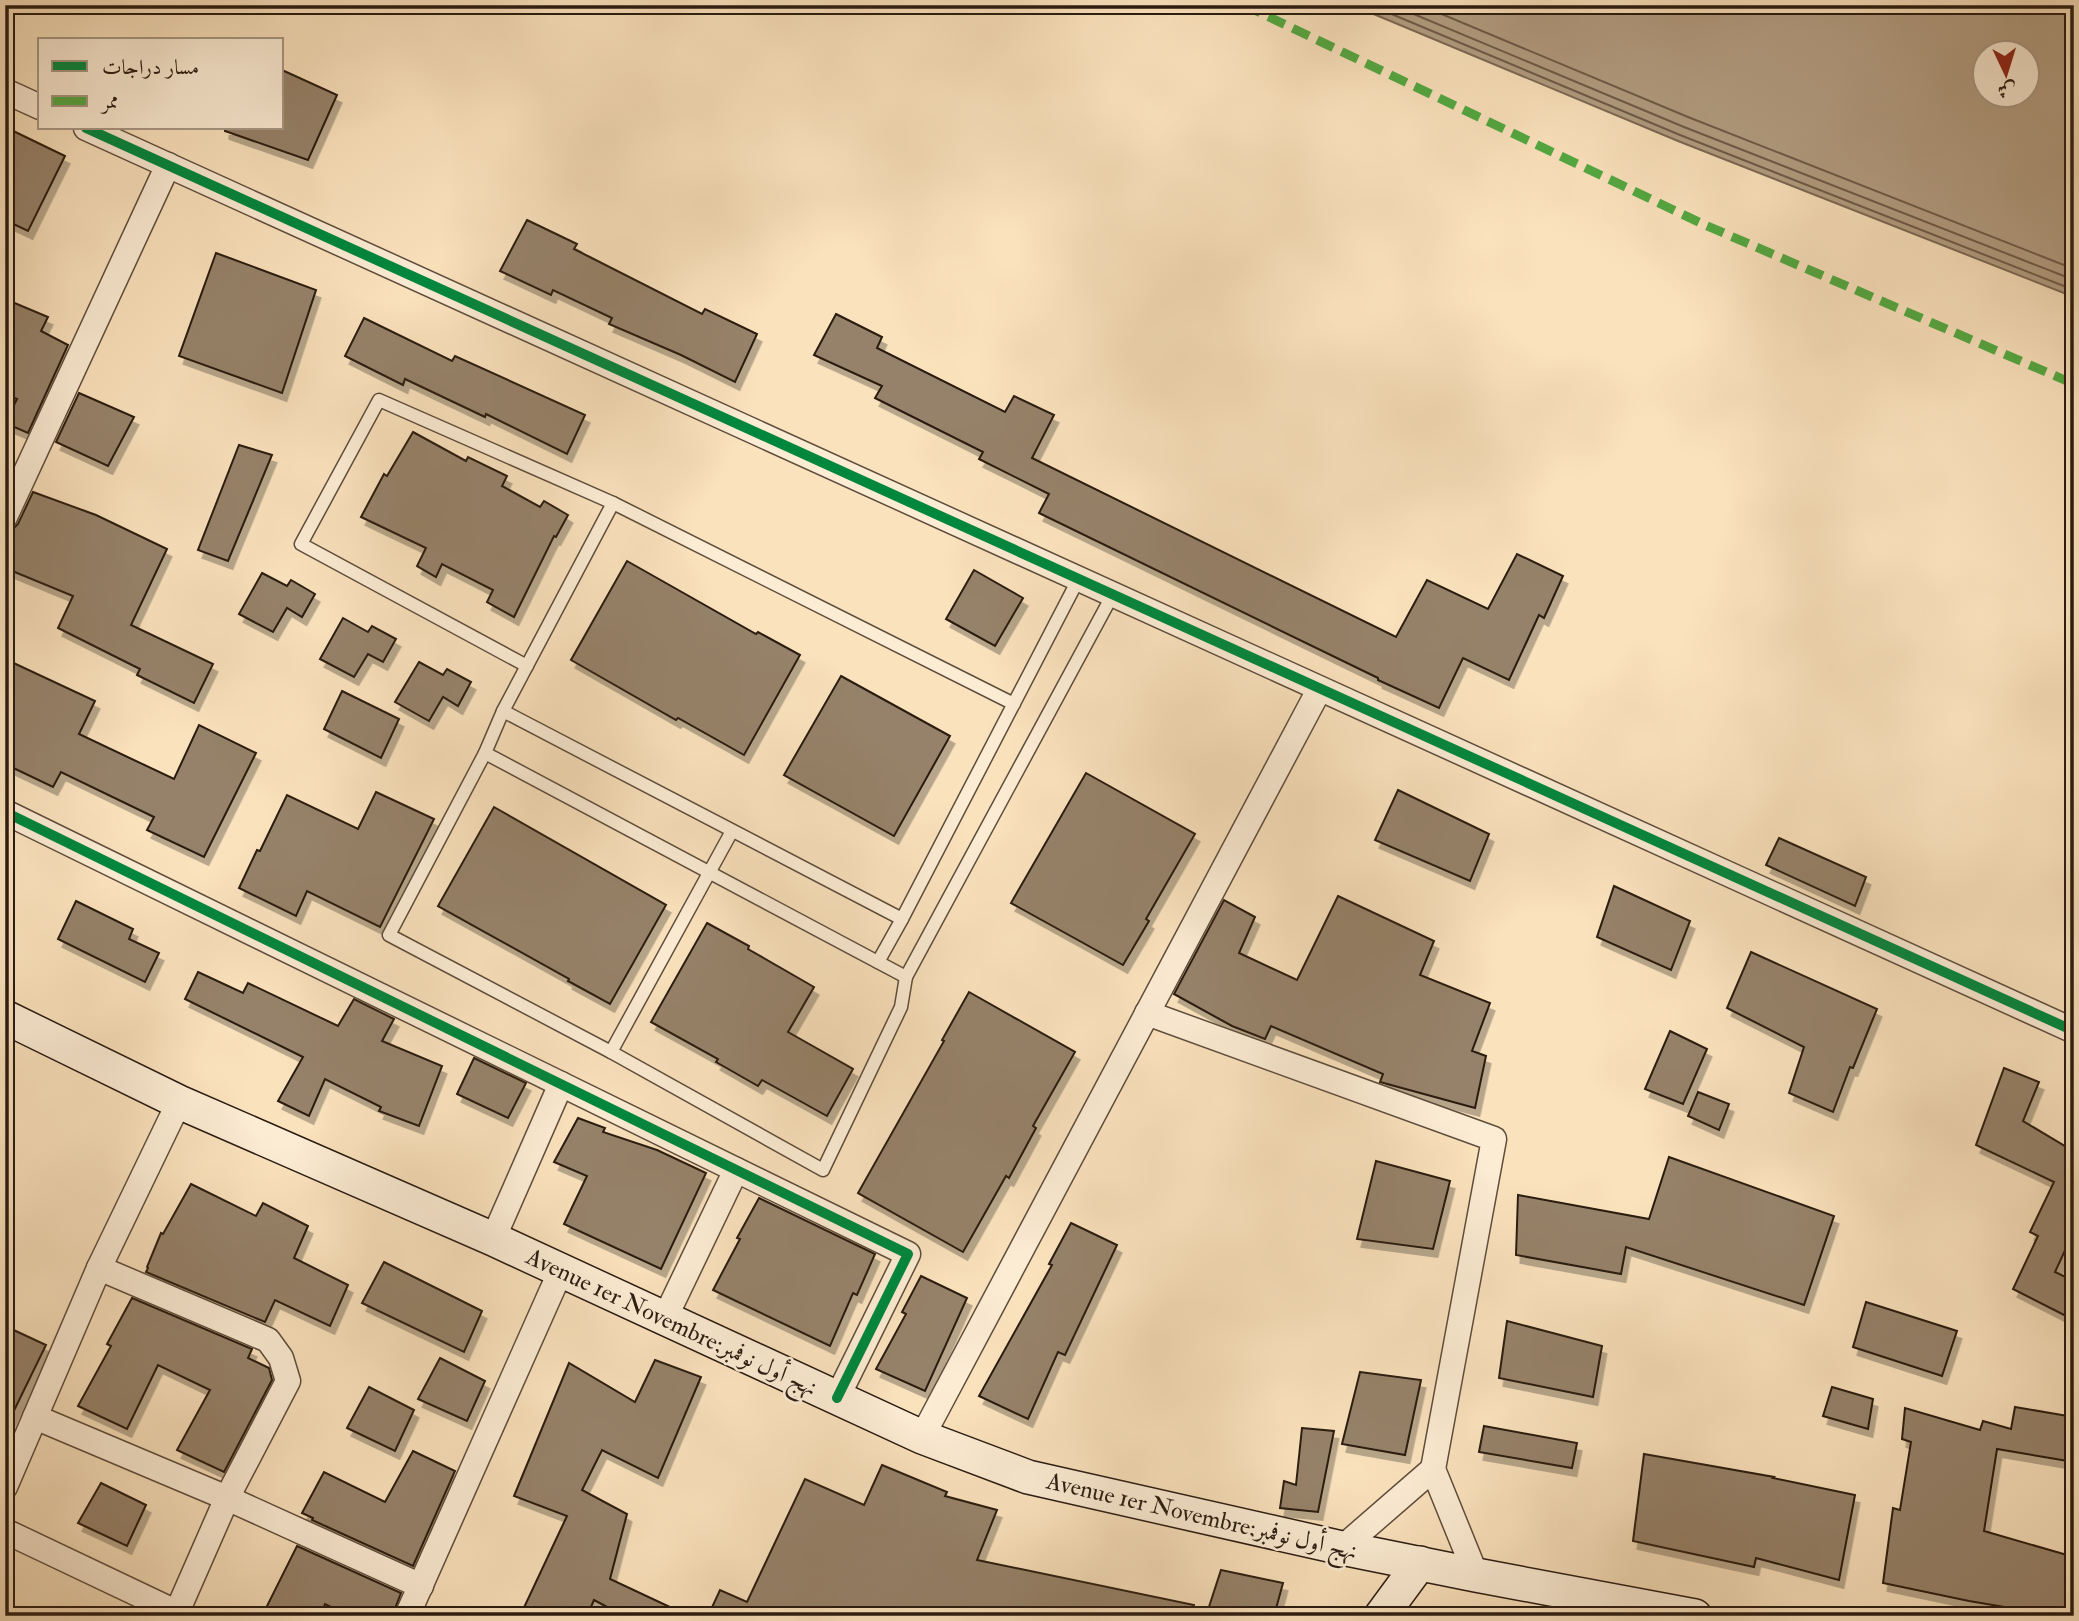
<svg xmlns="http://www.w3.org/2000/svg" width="2079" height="1621" viewBox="0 0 2079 1621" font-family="'IM FELL Double Pica',Amiri,serif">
  <defs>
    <filter id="shadow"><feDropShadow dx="4.5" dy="8" stdDeviation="0" flood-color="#0004"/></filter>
  </defs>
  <rect width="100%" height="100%" fill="#fae2bd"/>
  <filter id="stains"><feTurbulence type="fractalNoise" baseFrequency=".00286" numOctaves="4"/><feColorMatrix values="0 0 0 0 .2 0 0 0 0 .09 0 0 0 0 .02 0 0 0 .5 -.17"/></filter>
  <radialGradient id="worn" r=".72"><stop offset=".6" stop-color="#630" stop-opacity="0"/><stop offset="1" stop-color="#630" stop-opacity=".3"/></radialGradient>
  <path fill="#b39e83" stroke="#7c6a55" stroke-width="2" fill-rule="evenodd" d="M1352,5H2074V297L1678,141ZM1984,52H2026V94H1984Z"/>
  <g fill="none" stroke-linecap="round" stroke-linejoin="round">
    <g stroke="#6e5c4a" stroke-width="2">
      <polyline points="1370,5 1680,135 2074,290"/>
      <polyline points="1392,5 1684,127 2074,280"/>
      <polyline points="1420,5 1688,117 2074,269"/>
    </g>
  </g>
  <g fill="#96826a" stroke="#2a1b11" stroke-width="2" filter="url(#shadow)">
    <polygon points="282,70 337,95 308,160 225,131 225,128 282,128"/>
    <polygon points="5,127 65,156 28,231 5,220"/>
    <polygon points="527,220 577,244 574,249 702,314 705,309 757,334 735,382 681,355 609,324 612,318 553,290 551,295 500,271"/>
    <polygon points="216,253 316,290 282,393 179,356"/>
    <polygon points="5,299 48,317 41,331 68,345 28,433 5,423 17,399 5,394"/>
    <polygon points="836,314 882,337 877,348 1005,412 1014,396 1054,415 1032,458 1396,637 1427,580 1488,609 1517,554 1563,576 1544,618 1539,615 1509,680 1463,658 1439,708 1378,680 1378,678 1039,513 1049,494 979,459 983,452 875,398 882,386 814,355"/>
    <polygon points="364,318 452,361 455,356 585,415 567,454 486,414 485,417 405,379 403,385 345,356"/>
    <polygon points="79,393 134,417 108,466 56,442"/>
    <polygon points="413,432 466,461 468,457 507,476 502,486 540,507 544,501 568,515 556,537 554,536 514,617 487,602 493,590 442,564 436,577 417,566 426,548 361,517 384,474 387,476"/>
    <polygon points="239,445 272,455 228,561 198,550"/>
    <polygon points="33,492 96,515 167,549 131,625 213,664 194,703 137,675 140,669 58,628 73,596 5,568 5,532 13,529 18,524"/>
    <polygon points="627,561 756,634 758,632 800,655 744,755 678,718 676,720 571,660"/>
    <polygon points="974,570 1023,598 995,646 946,619"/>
    <polygon points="262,573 287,586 291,580 315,594 302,617 287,608 273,632 239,614"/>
    <polygon points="343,618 368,632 372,626 396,639 383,662 368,654 354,677 320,659"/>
    <polygon points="5,659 95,701 79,734 174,779 199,725 256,753 204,857 147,830 154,817 61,772 53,787 5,764"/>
    <polygon points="419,662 443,675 447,669 471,682 458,706 443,697 429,721 395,702"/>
    <polygon points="841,676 950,736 894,836 784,775"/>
    <polygon points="342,691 399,719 381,758 324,729"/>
    <polygon points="1086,773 1195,834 1146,919 1149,921 1123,965 1011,903"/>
    <polygon points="1398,790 1489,834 1470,881 1375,840"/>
    <polygon points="376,792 434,819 380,927 307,891 296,916 239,888 257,850 260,851 287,795 358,829"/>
    <polygon points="494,807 666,905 610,1004 568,981 569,979 438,906"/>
    <polygon points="1779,838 1866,877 1855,906 1766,865"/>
    <polygon points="1614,886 1690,921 1671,970 1597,937"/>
    <polygon points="1338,896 1434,941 1420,975 1490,1003 1472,1051 1486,1056 1475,1108 1380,1082 1383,1074 1271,1026 1265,1039 1232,1026 1174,994 1224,900 1255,917 1239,953 1297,980"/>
    <polygon points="76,901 133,929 129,939 159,953 145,982 58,939"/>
    <polygon points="707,923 749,946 748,949 814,987 788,1032 853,1069 827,1116 762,1080 758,1086 716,1062 718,1059 651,1022"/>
    <polygon points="1751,952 1877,1009 1853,1068 1850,1067 1833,1112 1789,1093 1804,1047 1727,1008"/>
    <polygon points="198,972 243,993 248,983 338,1026 354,999 394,1019 382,1041 442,1066 419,1126 379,1111 381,1107 325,1079 309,1116 278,1101 303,1057 185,999"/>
    <polygon points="969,992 1075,1052 1033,1126 1036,1128 1009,1178 1006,1176 963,1252 858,1193 944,1041 942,1040"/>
    <polygon points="1670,1031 1707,1049 1683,1104 1645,1089"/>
    <polygon points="474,1058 526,1083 508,1118 457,1094"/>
    <polygon points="2004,1068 2039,1082 2023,1121 2070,1149 2074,1142 2074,1231 2055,1272 2074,1281 2074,1320 2013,1289 2038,1236 2030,1232 2054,1182 1976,1145"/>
    <polygon points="1698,1092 1729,1104 1719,1130 1688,1116"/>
    <polygon points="578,1118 605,1128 603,1132 657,1150 706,1173 661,1269 564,1224 587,1176 554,1162"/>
    <polygon points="1669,1157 1834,1216 1804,1305 1626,1247 1621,1274 1516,1255 1518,1195 1649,1219"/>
    <polygon points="1376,1161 1450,1181 1433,1249 1357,1239"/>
    <polygon points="191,1184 256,1216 263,1203 308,1226 294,1258 348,1285 330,1326 275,1300 265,1322 146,1272 148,1268 147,1267 161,1233 163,1234"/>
    <polygon points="759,1198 875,1254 857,1295 853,1293 830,1346 713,1290 740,1239 737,1238"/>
    <polygon points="1071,1223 1117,1245 1065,1355 1058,1352 1028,1419 979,1396 1052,1265 1049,1264"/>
    <polygon points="384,1262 482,1311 464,1352 362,1303"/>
    <polygon points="921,1276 967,1298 925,1391 876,1369 906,1314 902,1312"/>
    <polygon points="132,1298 252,1349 248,1358 269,1368 272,1380 224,1472 177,1450 210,1390 158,1365 127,1429 78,1406 111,1346 107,1344"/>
    <polygon points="1866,1302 1957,1331 1942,1376 1853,1347"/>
    <polygon points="1507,1321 1602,1346 1593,1397 1499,1378"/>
    <polygon points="5,1326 46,1345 5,1429"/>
    <polygon points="440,1358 485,1381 467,1421 418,1399"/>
    <polygon points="655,1360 701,1377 658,1478 602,1450 582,1490 627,1514 610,1579 689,1616 624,1616 594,1600 587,1616 520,1616 567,1516 514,1496 569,1363 635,1402"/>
    <polygon points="1360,1372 1421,1380 1405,1455 1342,1444"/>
    <polygon points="369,1387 414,1410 395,1451 347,1428"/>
    <polygon points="1832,1387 1873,1399 1868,1429 1823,1416"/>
    <polygon points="2015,1407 2074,1417 2074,1462 1997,1449 1984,1531 2074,1557 2074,1616 2057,1616 1969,1601 1883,1583 1893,1508 1900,1510 1911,1442 1902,1439 1905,1408 1980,1430 1983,1421 2011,1429"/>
    <polygon points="1484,1426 1577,1443 1572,1468 1479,1452"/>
    <polygon points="1302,1428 1334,1431 1318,1512 1280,1508 1284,1481 1296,1485"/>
    <polygon points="413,1451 455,1471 413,1566 312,1520 313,1518 302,1513 324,1472 385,1502"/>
    <polygon points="1644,1454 1774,1477 1773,1478 1855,1495 1839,1580 1756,1558 1754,1567 1633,1541"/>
    <polygon points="882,1465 947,1492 945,1496 997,1510 977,1560 1194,1605 1193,1616 708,1616 720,1590 747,1602 805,1479 864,1505"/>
    <polygon points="101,1483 146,1505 127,1546 78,1523"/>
    <polygon points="297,1546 401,1593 392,1616 350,1616 325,1604 320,1616 262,1616"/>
    <polygon points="1221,1570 1283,1583 1274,1616 1206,1616"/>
  </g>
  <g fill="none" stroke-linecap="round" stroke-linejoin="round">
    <defs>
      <g id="service">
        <polyline points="527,666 301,544 379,400 613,503"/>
        <polyline points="1014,704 613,503 503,711 902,919 1078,580"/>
        <polyline points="503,711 485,753 906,977 1112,596"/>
        <polyline points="485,753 389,935 611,1052 823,1170 901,1007 906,977"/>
        <polyline points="878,962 902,919"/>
        <polyline points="611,1052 732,831"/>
      </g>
      <g id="minor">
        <polyline points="5,91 40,107"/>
        <polyline points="86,128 2074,1031"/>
        <polyline points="5,517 168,165"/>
        <polyline points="5,812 908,1254 837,1398"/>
        <polyline points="1147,1013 1494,1139 1433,1469 1342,1548"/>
        <polyline points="493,1239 561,1084"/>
        <polyline points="99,1268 268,1340 281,1358 288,1381 227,1498 177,1612"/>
        <polyline points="665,1318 736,1170"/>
        <polyline points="35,1417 227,1498 421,1586"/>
        <polyline points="922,1437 1319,690"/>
        <polyline points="1433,1469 1476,1575"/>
        <polyline points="5,1487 99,1268 179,1102"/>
        <polyline points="5,1531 184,1616"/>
        <polyline points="407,1616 561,1270"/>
      </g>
      <g id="secondary">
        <polyline points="5,1017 179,1102 493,1239 922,1437 1028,1477 1342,1548 1476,1575 1695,1616"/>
        <polyline points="1381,1616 1420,1563"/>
      </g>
    </defs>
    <use href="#service" stroke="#5e4d3c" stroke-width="15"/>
    <use href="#minor" stroke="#5e4d3c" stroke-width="27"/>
    <use href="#secondary" stroke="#2a1b11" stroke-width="36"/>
    <use href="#service" stroke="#fcecd4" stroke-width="12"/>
    <use href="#minor" stroke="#fcecd4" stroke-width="24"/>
    <use href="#secondary" stroke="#fcecd4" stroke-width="33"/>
    <polyline stroke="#53a942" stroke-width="9" stroke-dasharray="18 9" stroke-linecap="butt" points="1244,5 1705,225 2074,384"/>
    <defs>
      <g id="cycleway">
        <polyline points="86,128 2074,1031"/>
        <polyline points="5,812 908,1254 837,1398"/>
      </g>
    </defs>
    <use href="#cycleway" stroke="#fcecd4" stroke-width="15"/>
    <use href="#cycleway" stroke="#00873e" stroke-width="10"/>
  </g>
  <g text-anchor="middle" stroke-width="5" stroke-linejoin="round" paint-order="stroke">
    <g font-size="24" fill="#2a1b11" stroke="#fcecd4">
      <text transform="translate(672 1322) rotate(25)" y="8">Avenue 1er Novembre;نهج أول نوفمبر</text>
      <text transform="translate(1202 1516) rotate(13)" y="8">Avenue 1er Novembre;نهج أول نوفمبر</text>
    </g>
  </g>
  <rect width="2079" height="1621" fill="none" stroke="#fae2bd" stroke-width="28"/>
  <rect x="7" y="7" width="2065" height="1607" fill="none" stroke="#2a1b11" stroke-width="3.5"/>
  <rect x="14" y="14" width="2051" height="1593" fill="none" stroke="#2a1b11" stroke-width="2"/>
  <rect x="38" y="38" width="245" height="91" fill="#fcecd4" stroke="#a89886" stroke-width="2"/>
  <rect x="52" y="61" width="35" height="10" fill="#00873e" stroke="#a89886" stroke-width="2"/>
  <text x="102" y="74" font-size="21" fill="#2a1b11">مسار دراجات</text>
  <rect x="52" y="96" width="35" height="10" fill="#53a942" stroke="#a89886" stroke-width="2"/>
  <text x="102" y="108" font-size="21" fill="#2a1b11">ممر</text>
  <g transform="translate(2006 74) rotate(176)"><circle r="33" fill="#fcecd4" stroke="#a89886" stroke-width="2"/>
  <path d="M0-5L12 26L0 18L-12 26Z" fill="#8f2418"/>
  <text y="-10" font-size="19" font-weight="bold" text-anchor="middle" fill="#2a1b11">ش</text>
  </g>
  <rect width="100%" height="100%" filter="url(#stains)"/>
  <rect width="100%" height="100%" fill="url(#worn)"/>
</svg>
